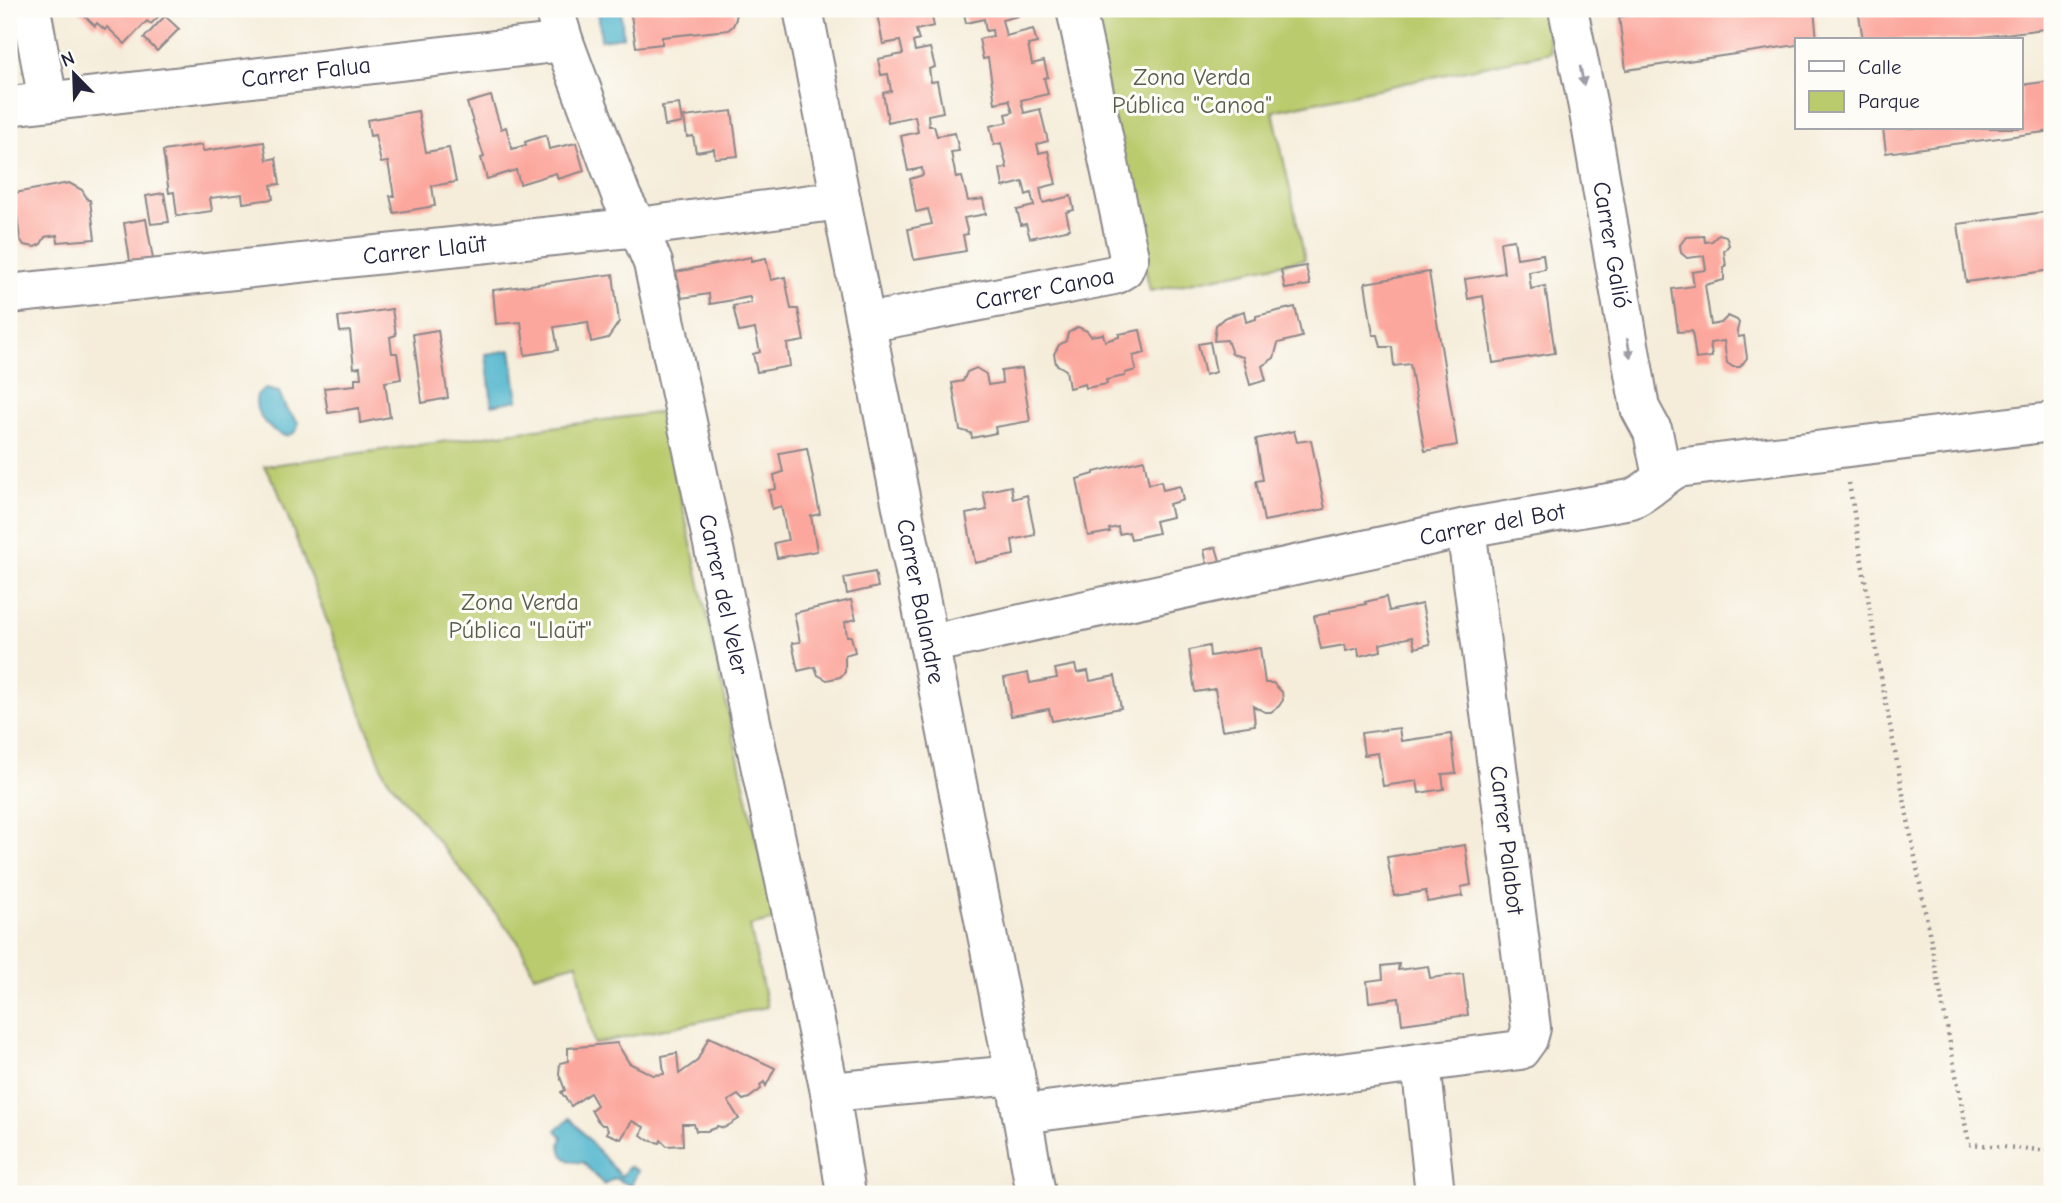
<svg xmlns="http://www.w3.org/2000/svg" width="2061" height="1203" viewBox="0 0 2061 1203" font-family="'Comic Neue',sans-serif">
  <rect width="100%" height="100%" fill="#fdfcf7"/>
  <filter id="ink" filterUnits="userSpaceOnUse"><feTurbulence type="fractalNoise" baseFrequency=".0143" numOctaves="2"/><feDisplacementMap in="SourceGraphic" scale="14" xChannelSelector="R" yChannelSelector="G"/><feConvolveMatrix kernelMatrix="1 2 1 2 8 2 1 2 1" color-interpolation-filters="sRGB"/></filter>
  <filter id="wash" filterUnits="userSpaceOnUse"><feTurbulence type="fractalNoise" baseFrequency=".00686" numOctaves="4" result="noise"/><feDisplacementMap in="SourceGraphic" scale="28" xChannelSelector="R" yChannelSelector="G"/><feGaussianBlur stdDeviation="1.57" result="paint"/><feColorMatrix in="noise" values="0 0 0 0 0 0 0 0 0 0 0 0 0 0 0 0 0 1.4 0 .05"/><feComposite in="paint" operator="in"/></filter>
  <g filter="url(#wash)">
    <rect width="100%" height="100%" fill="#f5edda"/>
    <g fill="#bacb6d" stroke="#6e7654" stroke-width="2">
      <polygon points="1090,9 1542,9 1551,52 1273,111 1305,259 1150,291"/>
      <polygon points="662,412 774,920 750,926 767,1007 594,1044 577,963 534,975 519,943 385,775 277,488 264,466"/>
    </g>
    <g fill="#4eb4cc" stroke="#386b84" stroke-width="2">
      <polygon points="598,9 621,9 623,37 601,40"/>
      <polygon points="511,350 518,400 492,405 486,354"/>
      <path d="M266,389L279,392L286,409L298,422C299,432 293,434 285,436C269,430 252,414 257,395Z"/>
      <path d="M570,1118L621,1177L629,1166L638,1171L631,1186L615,1178L604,1185L583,1162C567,1164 556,1154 562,1137L556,1130Z"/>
    </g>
    <g id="blocks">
      <g fill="#fca79d">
        <polygon points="77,9 166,9 151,24 147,21 125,44 107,27 105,30 97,23 95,26"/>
        <polygon points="630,9 735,9 736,19 733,26 728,30 662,37 662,44 636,47"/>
        <polygon points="876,9 930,9 934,26 916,30 919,40 913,42 915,51 930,48 935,67 929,69 931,82 937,81 943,112 928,115 929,126 934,126 937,136 955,133 959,151 951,152 956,178 962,177 968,201 983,199 986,214 964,218 968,234 963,235 966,251 914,260 908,229 932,224 928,209 916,212 910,179 923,175 922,168 908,171 901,136 918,132 915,116 888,122 883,93 891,91 888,74 881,75 878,59 903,54 900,41 883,44"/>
        <polygon points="963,9 1016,9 1018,16 1002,20 1006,36 1033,29 1037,43 1028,45 1032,64 1044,61 1048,77 1044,78 1048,94 1021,100 1024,113 1040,109 1048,141 1037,144 1039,153 1048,151 1056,184 1040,188 1043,203 1071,196 1074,210 1066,212 1070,229 1030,238 1026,224 1021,225 1017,210 1034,206 1031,193 1026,195 1023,182 1003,187 1000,169 1007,168 1001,143 994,145 990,126 1008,122 1006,114 1013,112 1009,100 995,103 988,58 983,59 979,39 993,36 992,30 986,31 984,19 966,23"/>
        <polygon points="1675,9 1814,9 1817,40 1797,40 1797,45 1626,70 1619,17"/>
        <polygon points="1858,9 2052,9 2052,28 1958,40 1863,40"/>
        <polygon points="165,16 179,29 157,51 144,38"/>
        <polygon points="2052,81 2052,131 1886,153 1883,128 2021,128 2021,85"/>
        <polygon points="491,96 501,129 506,127 512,149 526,145 525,142 546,135 549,149 576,143 584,171 558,179 556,173 520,184 516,170 487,179 481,158 484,157 467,103"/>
        <polygon points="679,104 682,123 665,126 662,106"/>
        <polygon points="418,111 426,152 449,148 456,182 432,186 435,206 394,213 390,196 394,196 388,162 381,163 375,135 370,136 367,120"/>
        <polygon points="732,111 738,156 715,158 714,149 696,152 693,136 687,137 684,117"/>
        <polygon points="264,142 267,160 276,158 280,184 271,185 273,199 243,203 242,194 210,198 212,211 177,216 174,192 169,193 163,151 202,145 203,151"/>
        <polygon points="69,183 82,190 88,200 90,200 95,239 58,242 57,235 45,237 41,244 35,247 24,245 20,239 16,209 9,210 9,194"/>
        <polygon points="164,193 169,222 151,224 146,196"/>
        <polygon points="2052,211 2052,270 1966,282 1958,224"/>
        <polygon points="146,219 153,259 130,261 124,223"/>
        <polygon points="1719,234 1726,236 1729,245 1724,251 1726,267 1724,267 1724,280 1705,285 1711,325 1721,323 1728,316 1737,320 1739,323 1737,331 1738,337 1744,336 1747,358 1740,367 1733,367 1727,363 1724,341 1710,343 1712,357 1696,359 1692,331 1678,332 1672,289 1694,286 1692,272 1706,270 1704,256 1687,258 1681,253 1680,245 1686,237 1704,236 1705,242 1712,241"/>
        <polygon points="1514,240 1517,258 1543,254 1545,269 1529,272 1531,289 1545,286 1555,353 1493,363 1483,296 1468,299 1465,279 1504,273 1500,242"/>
        <polygon points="751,257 751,261 766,258 771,280 785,277 791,309 798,309 804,341 787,344 790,366 757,372 753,354 760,352 755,329 739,332 733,306 751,303 750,297 710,304 709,294 682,298 676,272"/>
        <polygon points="1306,266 1310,285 1285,289 1281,270"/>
        <polygon points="1429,272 1457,445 1425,451 1410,364 1394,366 1392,347 1381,347 1378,335 1373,335 1365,283"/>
        <polygon points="613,274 619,322 608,338 591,342 588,322 554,327 558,350 525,355 521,322 496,324 493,290"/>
        <polygon points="1295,307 1302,337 1278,343 1274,358 1262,366 1266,380 1250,385 1243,357 1232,354 1227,340 1214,341 1216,325 1224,318 1244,311 1246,322 1256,319 1256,316"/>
        <polygon points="392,309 396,335 390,337 392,353 397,353 401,379 385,382 390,417 360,423 359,408 328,413 324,388 355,385 355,378 361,378 360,367 354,368 350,331 340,332 338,317"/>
        <polygon points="1078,327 1087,331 1091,336 1103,334 1105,341 1119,337 1119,334 1140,330 1145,353 1133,356 1136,370 1125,373 1125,376 1106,380 1107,384 1086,388 1085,384 1069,388 1066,370 1056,364 1054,354 1059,345 1066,341 1068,333"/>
        <polygon points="438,330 448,398 422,403 413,334"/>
        <polygon points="1210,342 1216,372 1205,375 1198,344"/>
        <polygon points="1022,368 1030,421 995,427 996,433 972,438 971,433 960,430 952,383 963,381 967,372 976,368 986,374 988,385 1002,383 1001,371"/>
        <polygon points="1294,431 1297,442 1311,440 1325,509 1264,521 1256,481 1263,480 1256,439"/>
        <polygon points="807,448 820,514 811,516 817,551 777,558 774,543 788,540 781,506 772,509 769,490 776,489 774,475 783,472 779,453"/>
        <polygon points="1144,460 1149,484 1161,481 1163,490 1180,486 1183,500 1169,504 1172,517 1155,521 1158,533 1131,539 1129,532 1119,534 1118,527 1109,529 1110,532 1088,536 1077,479 1094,474 1094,472"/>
        <polygon points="1011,486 1013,499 1027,495 1035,535 1012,540 1014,555 975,563 966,514 987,510 983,492"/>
        <polygon points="1216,547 1220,561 1207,564 1204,550"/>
        <polygon points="875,572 878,587 847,594 844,578"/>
        <polygon points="1386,597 1389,611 1422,604 1430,644 1415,648 1412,637 1380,644 1381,651 1359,656 1358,648 1346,651 1345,645 1321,649 1314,616 1330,613 1329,611 1366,604 1365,602"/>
        <polygon points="851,600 856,619 845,622 847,636 851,636 855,652 845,655 845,672 840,677 827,680 818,675 815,667 798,671 792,643 800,642 794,613"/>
        <polygon points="1209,646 1210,656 1260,648 1265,683 1273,683 1282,692 1283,700 1279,706 1271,712 1265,712 1253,706 1255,725 1222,730 1215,689 1195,692 1189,650"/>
        <polygon points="1075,665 1077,673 1088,671 1090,681 1115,676 1121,708 1052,721 1049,709 1011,716 1004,678 1028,673 1030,683 1057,678 1055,669"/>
        <polygon points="1399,728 1401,741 1451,734 1456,773 1442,774 1444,789 1419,793 1417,781 1383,786 1378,753 1364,755 1361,733"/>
        <polygon points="1465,845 1471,885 1461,887 1463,896 1427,902 1426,891 1394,896 1387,857"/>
        <polygon points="1399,964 1398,970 1428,966 1430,978 1463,974 1468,1015 1402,1024 1399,998 1369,1002 1367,981 1383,979 1382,966"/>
        <polygon points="709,1037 775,1068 766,1086 764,1082 760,1085 761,1089 749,1098 743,1100 738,1095 728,1101 739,1119 724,1128 717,1126 716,1128 707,1131 696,1131 694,1124 682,1124 683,1145 667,1146 661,1140 660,1143 648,1140 641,1135 644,1127 632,1121 621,1139 606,1133 608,1130 605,1125 602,1125 596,1119 591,1110 597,1105 590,1093 571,1106 561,1092 565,1090 559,1074 560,1063 568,1061 568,1048 617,1043 629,1063 653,1075 664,1074 662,1056 677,1053 679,1074 697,1061"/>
      </g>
    </g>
  </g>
  <g filter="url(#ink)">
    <use href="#blocks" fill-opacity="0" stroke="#8c888a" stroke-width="2"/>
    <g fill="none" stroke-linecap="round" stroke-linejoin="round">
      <defs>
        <g id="street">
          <polyline points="31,9 48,101"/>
          <path id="s1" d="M554,9L564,42L622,198L638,227L653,263L830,1092L846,1194"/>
          <path id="s2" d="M803,9L1015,1075L1036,1194"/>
          <path id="s3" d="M1568,9L1588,107L1640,408L1653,432L1662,477"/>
          <path id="s4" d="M9,106L564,42"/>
          <path id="s5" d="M9,294L638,227L841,200"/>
          <path id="s6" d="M866,323L1114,275L1124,269L1129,257L1076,9"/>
          <path id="s7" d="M929,644L1466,528L1631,499C1649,492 1660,477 1677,468L2052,422"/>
          <polyline points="1421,1063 1435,1194"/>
          <polyline points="830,1092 1015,1075"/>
          <polyline points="1022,1114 1520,1050 1528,1039 1531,1028 1466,528"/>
        </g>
      </defs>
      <use href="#street" stroke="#8c888a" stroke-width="42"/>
      <polyline stroke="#8c888a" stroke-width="4.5" stroke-dasharray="2 5" stroke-linecap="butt" points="1849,483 1881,677 1969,1144 2052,1151"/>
      <use href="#street" stroke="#fff" stroke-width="38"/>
    </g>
    <defs><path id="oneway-solid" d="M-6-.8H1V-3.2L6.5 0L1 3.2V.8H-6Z" transform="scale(1.75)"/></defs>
    <g fill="#9c9ca7">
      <use href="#oneway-solid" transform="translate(1582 76) rotate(79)"/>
      <use href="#oneway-solid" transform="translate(1629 348) rotate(80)"/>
    </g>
  </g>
  <g text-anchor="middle" stroke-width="6" stroke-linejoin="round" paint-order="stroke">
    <g font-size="24" fill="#22223b" stroke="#fdfcf7">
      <text dy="8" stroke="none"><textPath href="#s4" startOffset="299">Carrer Falua</textPath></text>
      <text dy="8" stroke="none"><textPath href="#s3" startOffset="240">Carrer Galió</textPath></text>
      <text dy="8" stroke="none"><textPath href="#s5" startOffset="418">Carrer Llaüt</textPath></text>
      <text dy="8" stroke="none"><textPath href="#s6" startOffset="182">Carrer Canoa</textPath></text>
      <text dy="8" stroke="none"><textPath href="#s7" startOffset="576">Carrer del Bot</textPath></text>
      <text dy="8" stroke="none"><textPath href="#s1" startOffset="612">Carrer del Veler</textPath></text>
      <text dy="8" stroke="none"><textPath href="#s2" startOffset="604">Carrer Balandre</textPath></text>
      <text transform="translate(1507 840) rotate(83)" y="8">Carrer Palabot</text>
    </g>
    <g font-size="24" fill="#575d4c" stroke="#fdfcf7">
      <text x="1192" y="85">Zona Verda<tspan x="1192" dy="28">Pública "Canoa"</tspan></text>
      <text x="520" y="610">Zona Verda<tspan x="520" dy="28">Pública "Llaüt"</tspan></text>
    </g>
  </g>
  <rect width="2061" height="1203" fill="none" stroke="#fdfcf7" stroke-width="35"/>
  <rect x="1795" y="38" width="228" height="91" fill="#fdfcf7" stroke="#a5a5ac" stroke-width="2"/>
  <rect x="1809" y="61" width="35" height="10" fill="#ffffff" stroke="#a5a5ac" stroke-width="2"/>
  <text x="1858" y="74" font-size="21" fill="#22223b">Calle</text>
  <rect x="1809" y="91" width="35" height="21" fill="#bacb6d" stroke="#a5a5ac" stroke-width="2"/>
  <text x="1858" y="108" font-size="21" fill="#22223b">Parque</text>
  <g transform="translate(74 74) rotate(337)" stroke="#fdfcf7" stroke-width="5" paint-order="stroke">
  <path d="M0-5L12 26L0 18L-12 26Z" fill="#22223b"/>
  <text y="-10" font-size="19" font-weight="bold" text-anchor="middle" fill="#22223b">N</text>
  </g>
</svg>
